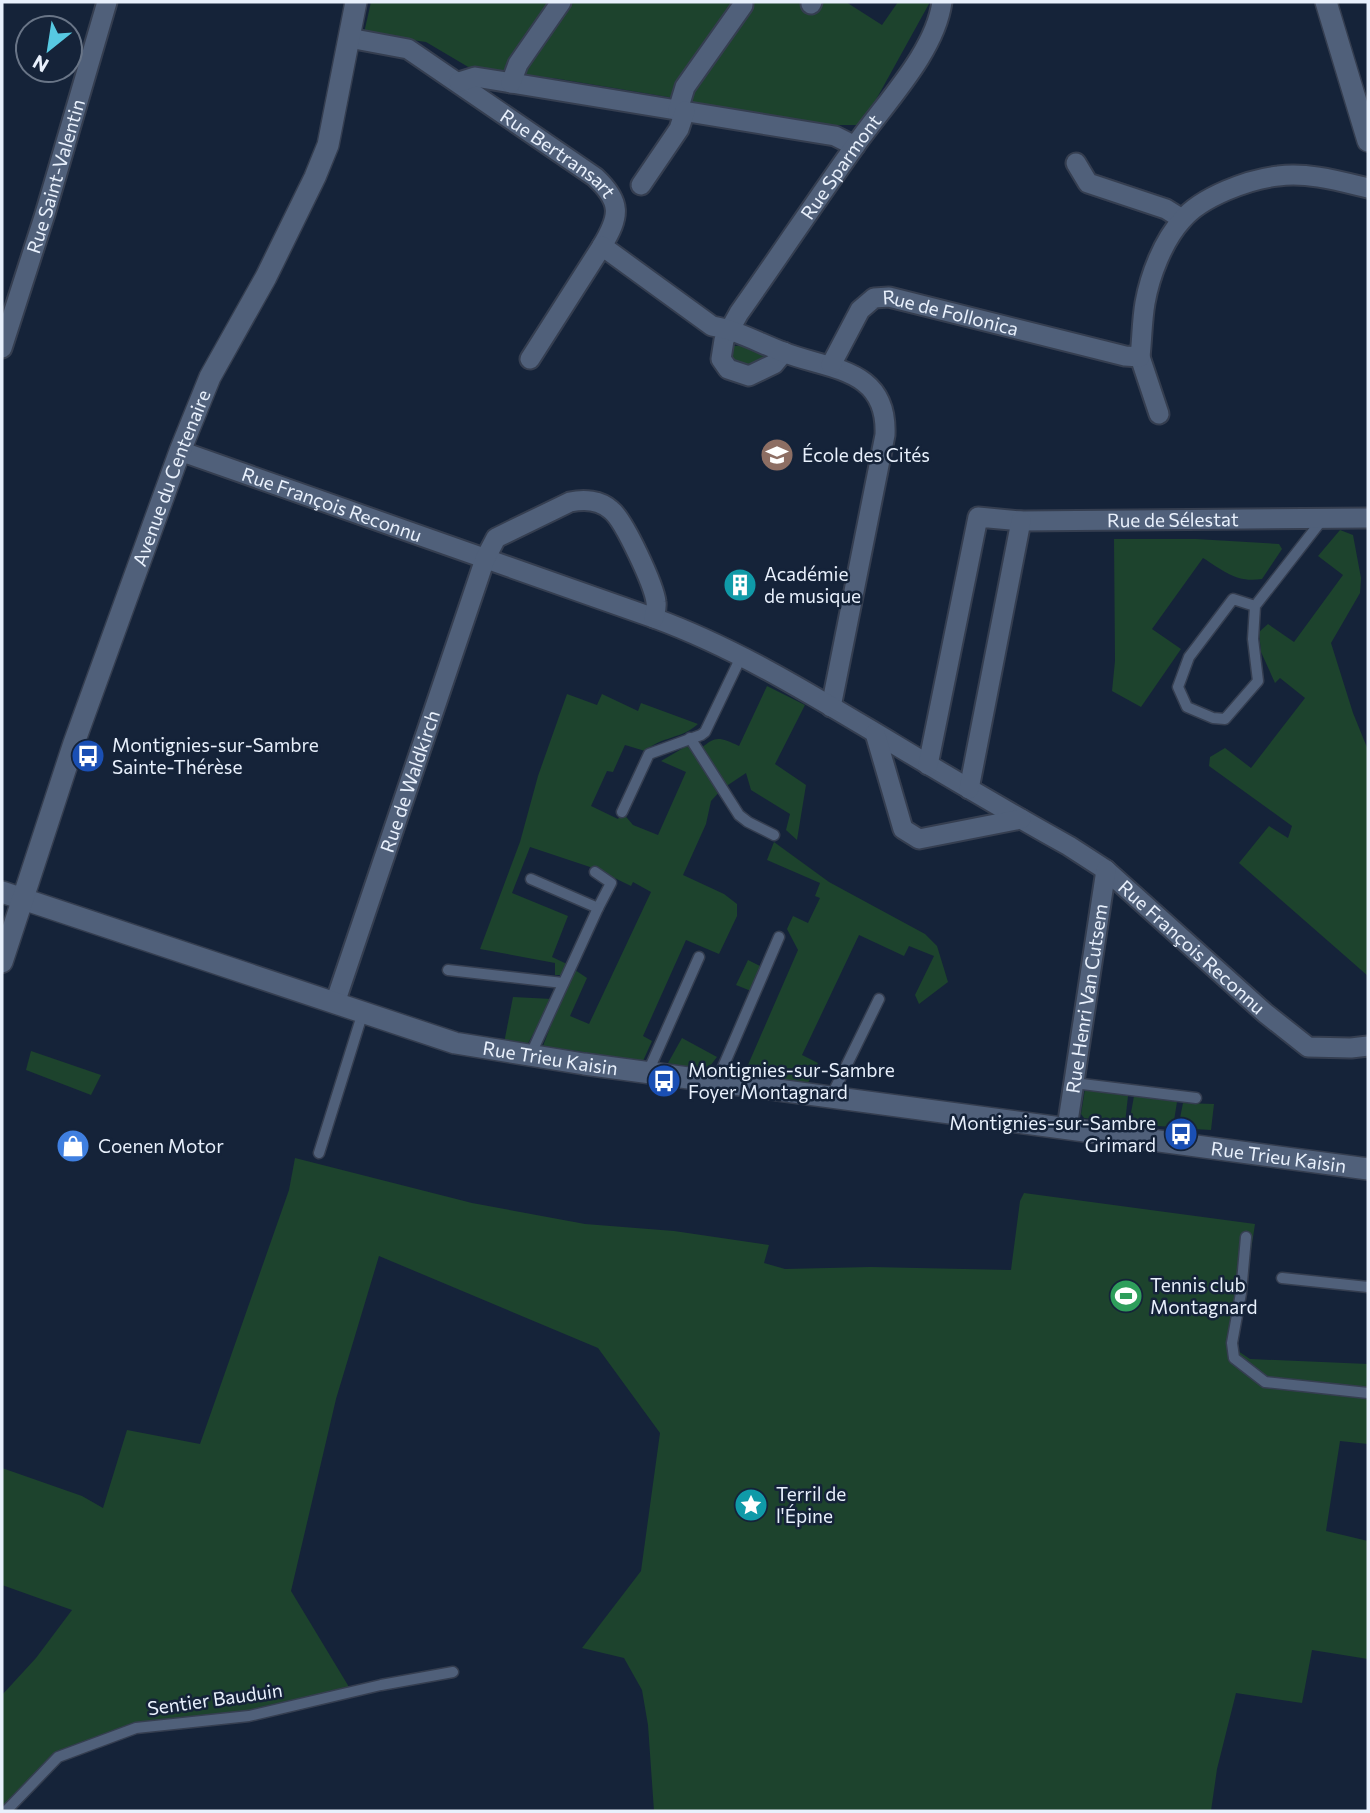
<svg xmlns="http://www.w3.org/2000/svg" width="1370" height="1813" viewBox="0 0 1370 1813" font-family="Commissioner,sans-serif">
  <rect width="100%" height="100%" fill="#152339"/>
  <g fill="#1d432d">
    <polygon points="371,2 846,2 882,25 898,2 930,2 862,125 770,125 674,98 559,79 470,68 426,42 364,33"/>
    <polygon points="746,345 767,356 753,366 738,366 727,354 734,346"/>
    <polygon points="1340,530 1353,535 1361,578 1360,593 1331,643 1353,713 1368,750 1368,976 1239,863 1269,826 1288,838 1292,826 1209,766 1210,757 1225,748 1251,768 1305,698 1280,678 1275,683 1261,652 1259,632 1268,624 1294,642 1343,575 1318,556"/>
    <path d="M1114,539H1196L1279,544L1282,549L1262,579C1236,583 1224,571 1203,558L1152,629L1181,649L1141,707L1112,691L1115,661Z"/>
    <path d="M767,686L805,705L775,764L806,785L797,840L786,830L790,814L751,790L746,773L722,789L711,801L706,824L683,875L724,894L737,904V916L719,954L686,940L643,1036L652,1041L643,1061L543,1046L557,1009L575,970L587,978L570,1016L589,1024L651,892L633,882L631,886L596,869L530,847L512,893L568,916L552,957L567,964L564,975H555V963L480,949L520,842L538,776L567,694L597,705L602,694L638,711L641,703L698,724C682,739 662,736 645,751L625,745L613,772L607,771L591,806L618,819L622,812L633,825L658,835L686,772L661,761L690,744L697,752C715,736 717,736 739,746Z"/>
    <polygon points="774,842 829,882 925,934 937,946 948,982 919,1004 915,995 934,956 909,946 904,956 859,935 802,1055 818,1063 808,1083 744,1074 798,950 787,929 793,916 808,923 820,898 815,896 820,883 767,860"/>
    <polygon points="748,960 760,966 751,991 736,985"/>
    <polygon points="513,997 552,999 525,1049 504,1043"/>
    <polygon points="682,1038 717,1057 706,1071 668,1063"/>
    <polygon points="31,1051 101,1075 91,1095 26,1070"/>
    <polygon points="1085,1089 1128,1096 1125,1123 1084,1118 1081,1114"/>
    <polygon points="1134,1096 1177,1102 1173,1127 1129,1124"/>
    <polygon points="1183,1103 1214,1104 1211,1130 1178,1128"/>
    <polygon points="295,1158 472,1203 585,1224 674,1231 769,1245 764,1263 785,1269 871,1267 1011,1270 1020,1201 1024,1193 1255,1224 1237,1344 1238,1351 1250,1359 1368,1364 1368,1444 1340,1441 1326,1531 1368,1541 1368,1659 1312,1650 1302,1703 1236,1693 1217,1769 1211,1811 654,1811 648,1725 642,1690 624,1658 582,1648 641,1571 660,1433 598,1348 379,1256 336,1399 291,1591 352,1692 249,1716 136,1728 58,1757 2,1811 2,1695 36,1658 72,1610 2,1585 2,1468 82,1496 103,1508 127,1430 200,1444 289,1190"/>
  </g>
  <g fill="none" stroke-linecap="round" stroke-linejoin="round">
    <defs>
      <g id="service">
        <polyline points="1255,606 1253,639 1258,681 1225,719 1213,718 1187,707 1178,687 1189,657 1233,599 1255,606 1322,520"/>
        <polyline points="690,738 739,815 748,822 774,835"/>
        <polyline points="622,812 649,754 701,735 705,732 741,657"/>
        <polyline points="531,879 598,908 611,883 595,872"/>
        <polyline points="448,970 563,983"/>
        <polyline points="530,1056 598,908"/>
        <polyline points="648,1072 699,957"/>
        <polyline points="717,1081 779,937"/>
        <polyline points="1074,1083 1196,1098"/>
        <polyline points="832,1095 879,999"/>
        <polyline points="319,1153 363,1012"/>
        <polyline points="1246,1237 1241,1293 1232,1343 1234,1358 1265,1382 1368,1393"/>
        <polyline points="1282,1278 1368,1287"/>
        <polyline points="6,1811 58,1757 136,1728 249,1716 381,1685 453,1672"/>
      </g>
      <g id="minor">
        <polyline points="811,4 812,2"/>
        <path id="s1" d="M349,38L408,49L595,177C622,202 620,216 602,246"/>
        <polyline points="459,82 475,77 835,136 855,146"/>
        <polyline points="511,83 518,64 561,2"/>
        <polyline points="678,110 685,87 743,5"/>
        <polyline points="1076,163 1088,183 1166,209 1182,219"/>
        <polyline points="641,185 679,129 685,111"/>
        <path id="s2" d="M2,348L45,214L107,2"/>
        <path id="s3" d="M784,352L774,364L749,376L728,369L721,359L724,340L739,313C778,258 815,202 855,146C884,104 935,53 942,2"/>
        <polyline points="1140,357 1159,414"/>
        <path d="M530,359L602,246L712,326C737,330 759,343 783,352C828,370 888,367 885,435L831,707"/>
        <path id="s4" d="M831,365L860,310L874,298L889,297L1125,356L1140,357C1142,339 1142,320 1145,303C1150,275 1163,241 1182,220C1201,197 1249,179 1278,176C1308,172 1339,181 1368,188"/>
        <path id="s5" d="M180,451L654,618C739,649 817,698 894,744C952,779 1010,813 1069,846L1106,870L1265,1013L1308,1047L1351,1048L1368,1046"/>
        <polyline points="875,733 903,829 919,839 1021,819"/>
        <path id="s6" d="M928,765L978,517L1021,521L1368,518"/>
        <polyline points="969,789 1021,521"/>
        <path id="s7" d="M335,1003L485,559L496,538L570,502C584,499 600,500 611,510C624,520 654,585 656,602C657,607 655,613 654,618"/>
        <path id="s8" d="M1067,1128L1106,870"/>
      </g>
      <g id="tertiary">
        <polyline points="1326,2 1368,141"/>
        <path id="s9" d="M2,892L455,1043L584,1064L1368,1169"/>
      </g>
      <g id="secondary">
        <path id="s10" d="M2,962L74,743L180,451L210,377L266,277L315,177L328,145L356,2"/>
      </g>
    </defs>
    <use href="#service" stroke="#353e50" stroke-width="13"/>
    <use href="#minor" stroke="#353e50" stroke-width="23"/>
    <use href="#tertiary" stroke="#353e50" stroke-width="24"/>
    <use href="#secondary" stroke="#353e50" stroke-width="24"/>
    <use href="#service" stroke="#50607a" stroke-width="10"/>
    <use href="#minor" stroke="#50607a" stroke-width="19"/>
    <use href="#tertiary" stroke="#50607a" stroke-width="21"/>
    <use href="#secondary" stroke="#50607a" stroke-width="21"/>
  </g>
  <defs>
    <symbol id="school-disc" viewBox="-11 -11 22 22"><circle r="9.5" fill="#8d6e63" stroke="#152339"/><path d="M0-5L7-2L0 1L-7-2ZM-4 1L0 2.5L4 1V4Q0 6-4 4Z" fill="#fff"/></symbol>
    <symbol id="building-disc" viewBox="-11 -11 22 22"><circle r="9.5" fill="#0f9aa8" stroke="#152339"/><path d="M-4-6H4V6H1V3H-1V6H-4ZM-2.5-4.3h1.7v1.8h-1.7ZM.8-4.3h1.7v1.8H.8ZM-2.5-1h1.7V.8h-1.7ZM.8-1h1.7V.8H.8Z" fill="#fff"/></symbol>
    <symbol id="bus-disc" viewBox="-11 -11 22 22"><circle r="9.5" fill="#1a4fb4" stroke="#152339"/><path d="M-5-6H5V4H4V6H2V4H-2V6H-4V4H-5ZM-3.5-4V0h7V-4ZM-3.5 1.2v1.5H-2V1.2ZM2 1.2v1.5H3.5V1.2Z" fill="#fff"/></symbol>
    <symbol id="shop-disc" viewBox="-11 -11 22 22"><circle r="9.5" fill="#3f7fe0" stroke="#152339"/><path d="M-5-2.5h2.3a2.7 3.5 0 0 1 5.4 0H5L5.5 6h-11ZM-1.5-2.5h3a1.5 2.3 0 0 0-3 0Z" fill="#fff"/></symbol>
    <symbol id="stadium-disc" viewBox="-11 -11 22 22"><circle r="9.5" fill="#2e9e5b" stroke="#152339"/><path d="M0-5a6.5 5 0 1 0 0 10a6.5 5 0 1 0 0-10ZM-3.5-1.8h7v3.6h-7Z" fill="#fff"/></symbol>
    <symbol id="sight-disc" viewBox="-11 -11 22 22"><circle r="9.5" fill="#0f9aa8" stroke="#152339"/><path d="M0-6L1.8-2.2L6-1.7L2.9 1.2L3.7 5.4L0 3.3L-3.7 5.4L-2.9 1.2L-6-1.7L-1.8-2.2Z" fill="#fff"/></symbol>
  </defs>
  <g fill-rule="evenodd">
    <use href="#school-disc" x="758" y="436" width="38" height="38"/>
    <use href="#building-disc" x="721" y="566" width="38" height="38"/>
    <use href="#bus-disc" x="69" y="737" width="38" height="38"/>
    <use href="#bus-disc" x="645" y="1062" width="38" height="38"/>
    <use href="#bus-disc" x="1162" y="1115" width="38" height="38"/>
    <use href="#shop-disc" x="54" y="1127" width="38" height="38"/>
    <use href="#stadium-disc" x="1107" y="1277" width="38" height="38"/>
    <use href="#sight-disc" x="732" y="1486" width="38" height="38"/>
  </g>
  <g text-anchor="middle" stroke-width="5" stroke-linejoin="round" paint-order="stroke">
    <g font-size="19" fill="#e8f0fc" stroke="#152339">
      <text dy="7" stroke="none"><textPath href="#s1" startOffset="243">Rue Bertransart</textPath></text>
      <text dy="7" stroke="none"><textPath href="#s3" startOffset="306">Rue Sparmont</textPath></text>
      <text dy="7" stroke="none"><textPath href="#s2" startOffset="180">Rue Saint-Valentin</textPath></text>
      <text dy="7" stroke="none"><textPath href="#s4" startOffset="159">Rue de Follonica</textPath></text>
      <text dy="7" stroke="none"><textPath href="#s10" startOffset="513">Avenue du Centenaire</textPath></text>
      <text dy="7" stroke="none"><textPath href="#s5" startOffset="161">Rue François Reconnu</textPath></text>
      <text dy="7" stroke="none"><textPath href="#s6" startOffset="448">Rue de Sélestat</textPath></text>
      <text dy="7" stroke="none"><textPath href="#s7" startOffset="234">Rue de Waldkirch</textPath></text>
      <text dy="7" stroke="none"><textPath href="#s5" startOffset="1136">Rue François Reconnu</textPath></text>
      <text dy="7" stroke="none"><textPath href="#s8" startOffset="131">Rue Henri Van Cutsem</textPath></text>
      <text dy="7" stroke="none"><textPath href="#s9" startOffset="574">Rue Trieu Kaisin</textPath></text>
      <text dy="7" stroke="none"><textPath href="#s9" startOffset="1309">Rue Trieu Kaisin</textPath></text>
      <text transform="translate(215 1699) rotate(-8)" y="7">Sentier Bauduin</text>
    </g>
    <g font-size="19" fill="#e8f0fc" stroke="#152339" text-anchor="start">
      <text x="802" y="462">École des Cités</text>
      <text x="764" y="581">Académie<tspan x="764" dy="22">de musique</tspan></text>
      <text x="112" y="752">Montignies-sur-Sambre<tspan x="112" dy="22">Sainte-Thérèse</tspan></text>
      <text x="688" y="1077">Montignies-sur-Sambre<tspan x="688" dy="22">Foyer Montagnard</tspan></text>
      <text x="1156" y="1130" text-anchor="end">Montignies-sur-Sambre<tspan x="1156" dy="22">Grimard</tspan></text>
      <text x="98" y="1153">Coenen Motor</text>
      <text x="1150" y="1292">Tennis club<tspan x="1150" dy="22">Montagnard</tspan></text>
      <text x="776" y="1501">Terril de<tspan x="776" dy="22">l'Épine</tspan></text>
    </g>
  </g>
  <rect width="1370" height="1813" fill="none" stroke="#e8f0fc" stroke-width="7"/>
  <g transform="translate(49 49) rotate(210)"><circle r="33" fill="#152339" stroke="#697587" stroke-width="2"/>
  <path d="M0-5L12 26L0 18L-12 26Z" fill="#57c9e2"/>
  <text y="-10" font-size="19" font-weight="bold" text-anchor="middle" fill="#e8f0fc">N</text>
  </g>
</svg>
